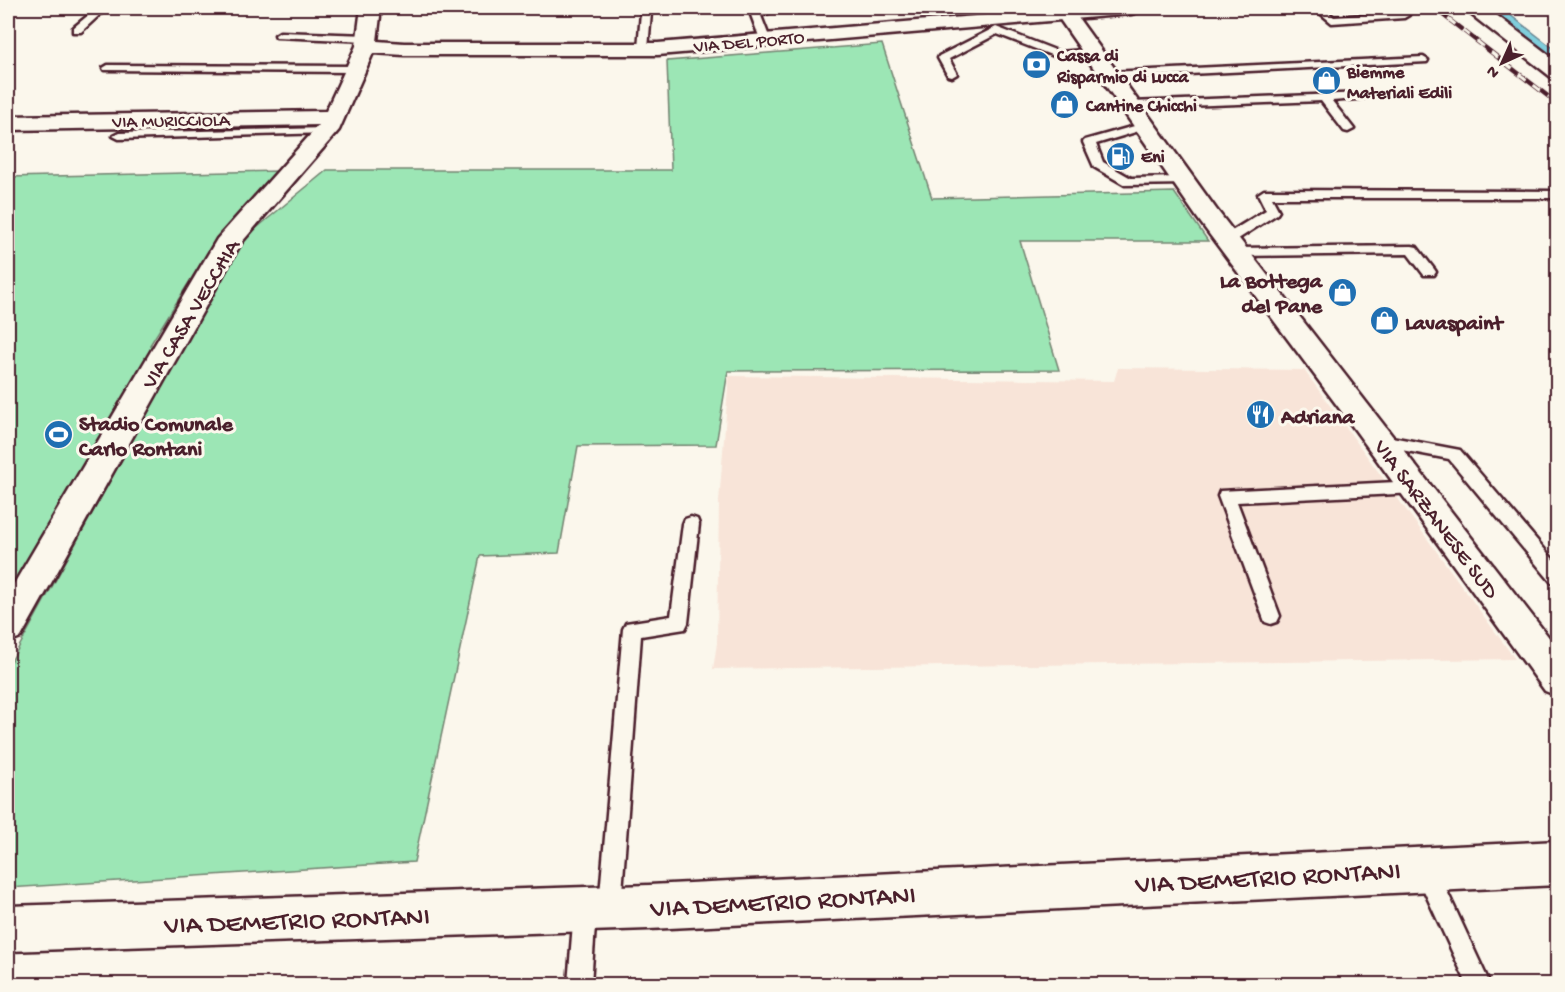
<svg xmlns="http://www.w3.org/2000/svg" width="1565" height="992" viewBox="0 0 1565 992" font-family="'Gochi Hand',sans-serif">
  <rect width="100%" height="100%" fill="#fbf7ec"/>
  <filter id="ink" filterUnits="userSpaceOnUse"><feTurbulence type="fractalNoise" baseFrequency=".0167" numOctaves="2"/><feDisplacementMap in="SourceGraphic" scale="12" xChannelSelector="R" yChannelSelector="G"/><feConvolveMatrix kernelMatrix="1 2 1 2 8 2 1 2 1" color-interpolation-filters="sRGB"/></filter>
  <g filter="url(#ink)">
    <polygon fill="#f8e4d8" points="1118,368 1304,370 1515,659 713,669 717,643 719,502 729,376 1114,381"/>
    <g fill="#9ce6b5" stroke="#738270" stroke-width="1.5">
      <polygon points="882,44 932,198 1174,192 1208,241 1020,241 1059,370 728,371 716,445 578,446 559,553 480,556 414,862 8,888 8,667 242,240 327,170 671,170 667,61"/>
      <polygon points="277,171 214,242 150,345 157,345 8,595 8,177"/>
    </g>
    <polygon fill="#7fcedc" stroke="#6a8895" stroke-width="1.5" points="1490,8 1501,8 1557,51 1557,60"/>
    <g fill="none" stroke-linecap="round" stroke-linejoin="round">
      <defs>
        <g id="service">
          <polygon points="97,8 107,8 81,32 73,32 73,28"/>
          <polygon points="768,8 781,8 761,16 770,39 765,42 760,39 751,15"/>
          <polygon points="1314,8 1324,8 1334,17 1404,12 1409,15 1404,18 1332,23"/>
          <polygon points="646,9 651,12 648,49 643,52 638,49 641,12"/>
          <polygon points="996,27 1060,52 1093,49 1098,52 1093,55 1059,58 997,34 949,59 957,74 952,77 948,76 938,58 939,56"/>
          <polygon points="280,32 367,35 372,38 367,41 276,37 275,35"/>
          <polygon points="1423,57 1428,60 1427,62 1109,78 1104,75 1109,72"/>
          <polygon points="108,65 355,66 360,69 355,72 104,70 103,68"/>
          <polygon points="1364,93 1368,94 1368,98 1332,101 1354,129 1348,132 1344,131 1321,101 1131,108 1125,105 1131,102"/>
          <polygon points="1145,123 1149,124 1149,128 1096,144 1103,162 1131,178 1183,177 1187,178 1187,184 1125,185 1094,167 1083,142 1085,140"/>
          <polygon points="325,128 331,131 329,133 119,139 113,136 119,133"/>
          <polygon points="1264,190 1555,191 1558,192 1558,198 1272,198 1279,211 1277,214 1232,243 1222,243 1221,240 1222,237 1266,210 1258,194"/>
          <polygon points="1412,246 1417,247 1434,269 1436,272 1434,275 1424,275 1408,254 1237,256 1230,252 1237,248"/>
          <polygon points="1381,435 1460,450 1558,565 1558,585 1552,583 1449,459 1375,445 1373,441 1375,437"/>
          <polygon points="1416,481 1422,482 1424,487 1422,492 1416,493 1237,502 1280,616 1277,622 1271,624 1265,622 1218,496 1220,491"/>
          <polygon points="691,517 697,519 699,524 688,623 685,629 641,636 621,906 618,914 610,917 602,914 599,906 623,629 626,623 671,616 683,524 685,519"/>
          <polygon points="1426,860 1434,863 1490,984 1467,984 1415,871 1418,863"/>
          <polygon points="585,900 593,903 596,911 591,984 568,984 574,911 577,903"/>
        </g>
        <g id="minor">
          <polygon points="361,8 381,8 377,41 404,43 658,43 1069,8 1141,8 1138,12 1131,14 658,55 404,55 373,53 339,130 241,243 21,637 8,642 8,594 217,239 319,125 8,130 8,116 326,111 356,46"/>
          <polygon points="1466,8 1487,8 1558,62 1558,79 1551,77 1468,12"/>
          <polygon points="1558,841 1558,885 649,929 8,951 8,906 649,885"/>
        </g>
        <polygon id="primary" points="1052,8 1071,8 1216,209 1558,649 1558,696 1545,691 1342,412 1198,219"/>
      </defs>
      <use href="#service" stroke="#4a1f2b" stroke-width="5"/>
      <use href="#minor" stroke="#4a1f2b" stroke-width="5"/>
      <use href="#primary" stroke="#4a1f2b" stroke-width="5"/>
      <use href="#service" fill="#fbf7ec" fill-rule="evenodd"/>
      <use href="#minor" fill="#fbf7ec" fill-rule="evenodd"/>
      <use href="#primary" fill="#fbf7ec" fill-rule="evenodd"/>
      <defs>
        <polyline id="rail" points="1434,8 1558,104"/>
      </defs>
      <use href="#rail" stroke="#4a1f2b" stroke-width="4.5"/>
      <use href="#rail" stroke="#fbf7ec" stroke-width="3" stroke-dasharray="9" stroke-linecap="butt"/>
    </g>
  </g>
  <defs>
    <symbol id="bank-disc" viewBox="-11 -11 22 22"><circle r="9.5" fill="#1f6fb2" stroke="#fbf7ec"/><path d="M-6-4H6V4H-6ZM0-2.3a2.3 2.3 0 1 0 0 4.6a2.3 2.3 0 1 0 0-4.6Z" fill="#fff"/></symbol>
    <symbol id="shop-disc" viewBox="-11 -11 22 22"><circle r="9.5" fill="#1f6fb2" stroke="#fbf7ec"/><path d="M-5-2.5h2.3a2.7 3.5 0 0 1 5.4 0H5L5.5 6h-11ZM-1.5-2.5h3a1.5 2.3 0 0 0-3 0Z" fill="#fff"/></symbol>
    <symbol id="fuel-disc" viewBox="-11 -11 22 22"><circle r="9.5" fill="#1f6fb2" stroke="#fbf7ec"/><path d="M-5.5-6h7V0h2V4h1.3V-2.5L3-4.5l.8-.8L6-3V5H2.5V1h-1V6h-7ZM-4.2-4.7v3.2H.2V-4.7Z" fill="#fff"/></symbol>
    <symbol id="restaurant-disc" viewBox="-11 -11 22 22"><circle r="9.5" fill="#1f6fb2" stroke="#fbf7ec"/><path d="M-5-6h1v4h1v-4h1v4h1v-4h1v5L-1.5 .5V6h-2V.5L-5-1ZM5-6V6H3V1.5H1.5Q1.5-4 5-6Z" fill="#fff"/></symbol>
    <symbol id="stadium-disc" viewBox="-11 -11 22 22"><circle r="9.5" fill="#1f6fb2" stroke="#fbf7ec"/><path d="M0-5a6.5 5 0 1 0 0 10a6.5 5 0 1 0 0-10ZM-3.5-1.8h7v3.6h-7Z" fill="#fff"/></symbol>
  </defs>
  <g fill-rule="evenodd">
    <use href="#bank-disc" x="1020" y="48" width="33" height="33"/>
    <use href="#shop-disc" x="1310" y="64" width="33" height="33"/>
    <use href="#shop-disc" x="1048" y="88" width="33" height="33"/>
    <use href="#fuel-disc" x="1104" y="140" width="33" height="33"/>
    <use href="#shop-disc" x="1326" y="276" width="33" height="33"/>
    <use href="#shop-disc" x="1368" y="304" width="33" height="33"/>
    <use href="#restaurant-disc" x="1244" y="398" width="33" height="33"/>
    <use href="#stadium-disc" x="42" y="418" width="33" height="33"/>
  </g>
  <g text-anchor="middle" stroke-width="6" stroke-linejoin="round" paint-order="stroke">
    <g font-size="18" fill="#4a1f2b" stroke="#fbf7ec">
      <text transform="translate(749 41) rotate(-5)" y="6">VIA DEL PORTO</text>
      <text transform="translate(171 120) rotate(-1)" y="6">VIA MURICCIOLA</text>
    </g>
    <g font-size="18" font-weight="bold" fill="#4a1f2b" stroke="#fbf7ec" text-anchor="start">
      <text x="1057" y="61">Cassa di<tspan x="1057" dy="21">Risparmio di Lucca</tspan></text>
      <text x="1347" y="77">Biemme<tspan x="1347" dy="21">Materiali Edili</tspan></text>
      <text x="1086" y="111">Cantine Chicchi</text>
      <text x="1141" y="162">Eni</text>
    </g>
    <g font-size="22" font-weight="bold" fill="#4a1f2b" stroke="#fbf7ec" text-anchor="start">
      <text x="1322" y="287" text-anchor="end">La Bottega<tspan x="1322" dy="25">del Pane</tspan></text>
      <text x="1405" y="329">Lavaspaint</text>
      <text x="1281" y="423">Adriana</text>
      <text x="79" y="430">Stadio Comunale<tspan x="79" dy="25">Carlo Rontani</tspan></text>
    </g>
    <g font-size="22" fill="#4a1f2b" stroke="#fbf7ec">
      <text transform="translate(189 313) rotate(-59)" y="8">VIA CASA VECCHIA</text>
      <text transform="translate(1438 518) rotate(53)" y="8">VIA SARZANESE SUD</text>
    </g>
    <g font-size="27" fill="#4a1f2b" stroke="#fbf7ec">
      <text transform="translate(1268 876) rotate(-3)" y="9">VIA DEMETRIO RONTANI</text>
      <text transform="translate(783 900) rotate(-3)" y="9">VIA DEMETRIO RONTANI</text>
      <text transform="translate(297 919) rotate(-2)" y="9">VIA DEMETRIO RONTANI</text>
    </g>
  </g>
  <rect width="1565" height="992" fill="none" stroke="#fbf7ec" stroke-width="30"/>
  <rect x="15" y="15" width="1535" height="962" fill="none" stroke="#4a1f2b" stroke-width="2" filter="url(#ink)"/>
  <g transform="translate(1502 63) rotate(225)" stroke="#fbf7ec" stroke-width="4.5" paint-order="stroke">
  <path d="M0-4.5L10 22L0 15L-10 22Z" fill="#4a1f2b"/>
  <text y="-9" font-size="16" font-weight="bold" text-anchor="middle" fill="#4a1f2b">N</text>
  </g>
</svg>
